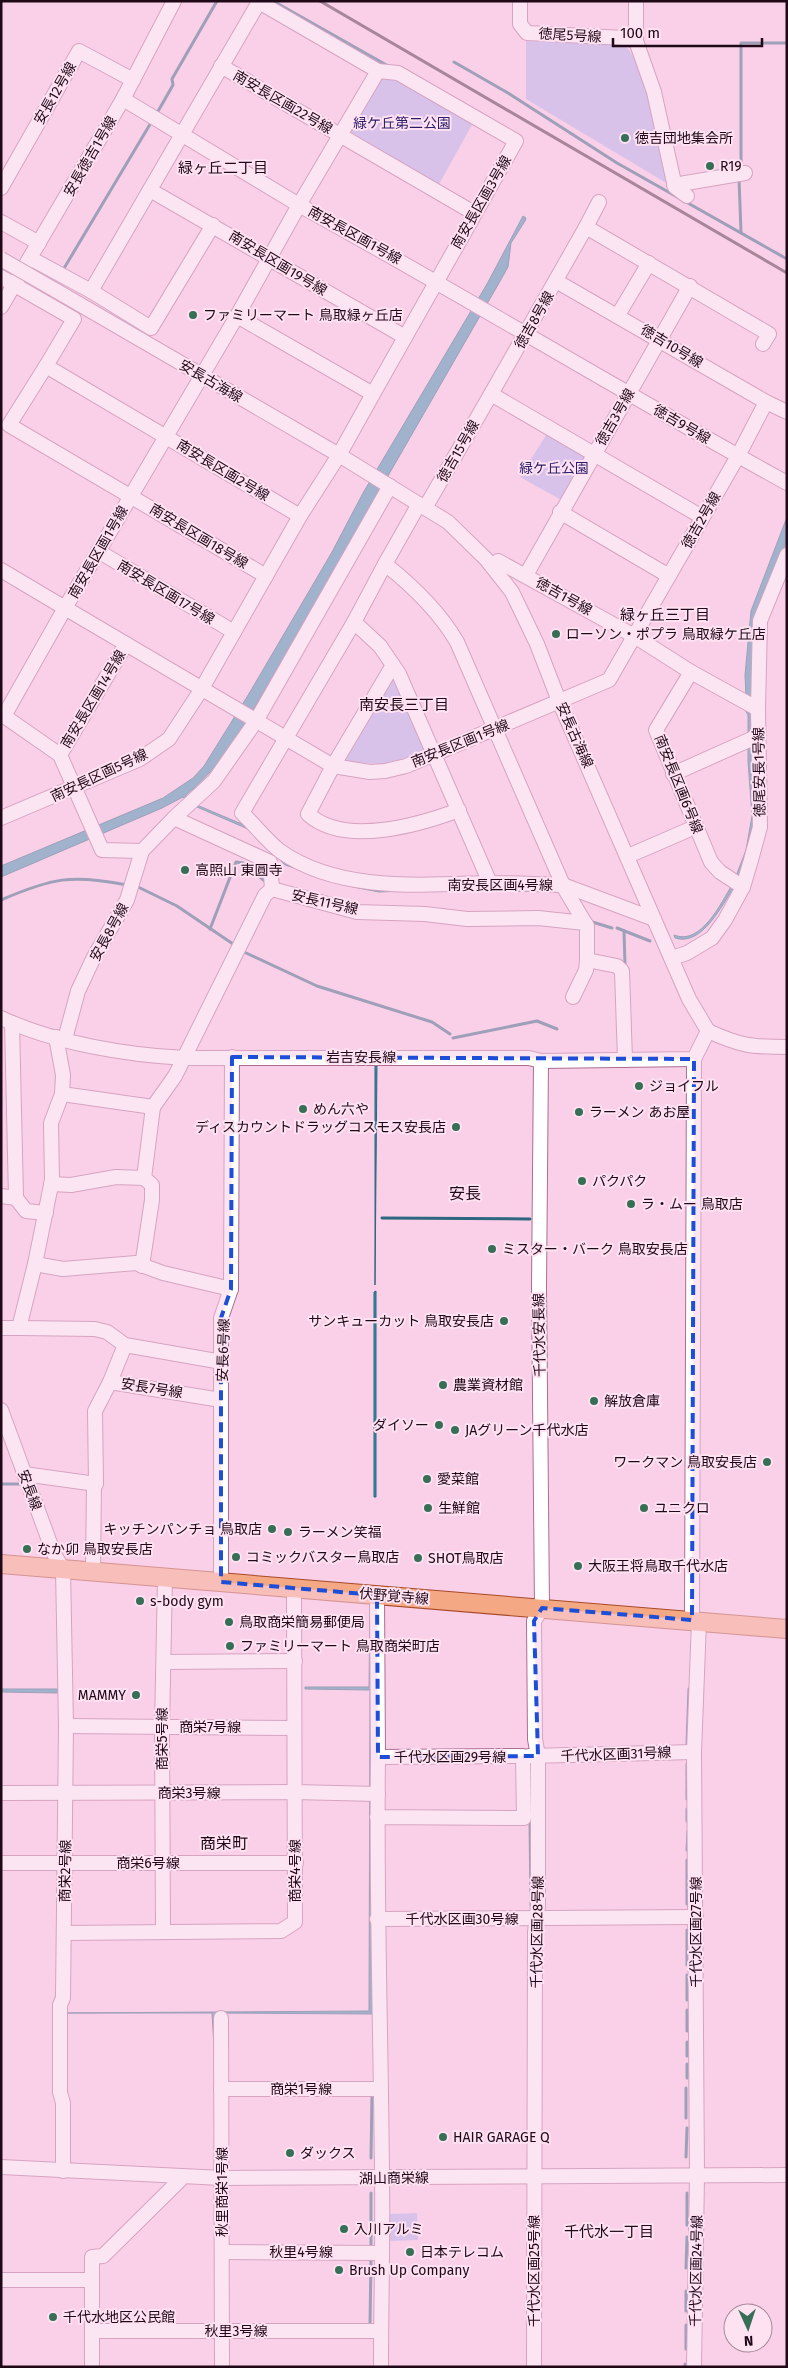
<svg xmlns="http://www.w3.org/2000/svg" width="788" height="2368" viewBox="0 0 788 2368" font-family="'Fira Sans','Noto Sans JP',sans-serif">
  <rect width="100%" height="100%" fill="#fad0e8"/>
  <g fill="#b0b2ec">
    <path d="M526,41L624,45C648,65 660,152 668,184L526,99Z"/>
    <polygon points="386,77 405,84 473,123 438,186 352,136 351,129 380,79"/>
    <polygon points="548,432 586,454 587,460 563,501 520,477"/>
    <polygon points="395,674 426,746 423,753 383,764 348,762 344,756"/>
    <polygon points="417,2213 418,2240 390,2241 390,2214"/>
  </g>
  <g fill="#338eab" stroke="#2d667f">
    <path d="M523,216L526,218L525,221L511,243L508,267L499,283L255,707C235,740 216,771 186,795V800L183,797L162,808L1,877V866L163,798L193,778L204,766L250,692L332,552L363,493L487,284Z"/>
    <polygon points="787,517 787,540 759,612 750,734 754,817 748,851 738,878 736,876 746,850 752,816 748,761 748,715 744,708 746,697 745,675 751,611"/>
    <polygon points="192,803 249,827 286,862 418,889 563,890 645,923 563,892 427,890 379,892 353,887 285,865 248,829 190,804"/>
    <path d="M732,885L734,887C722,905 702,947 675,938L674,935C701,946 721,903 732,885Z"/>
    <polygon points="375,1061 377,1061 375,1285"/>
    <polygon points="376,1291 376,1497 374,1497 374,1292"/>
    <polygon points="370,1603 375,1604 374,2014 216,2013 216,2045 214,2046 212,2013 65,2013 369,2011 370,1690 305,1689 305,1687 369,1687"/>
    <polygon points="1,1689 58,1689 57,1693 1,1692"/>
  </g>
  <g fill="none" stroke-linecap="round" stroke-linejoin="round">
    <g stroke="#2d667f" stroke-width="3">
      <polyline points="273,1 390,67"/>
      <polyline points="742,43 787,43"/>
      <polyline points="454,62 508,93 617,163 787,259"/>
      <polyline points="157,113 173,85 172,79 217,1"/>
      <polyline points="741,169 741,43"/>
      <polyline points="739,179 741,232"/>
      <polyline points="63,270 152,121"/>
      <polyline points="134,885 177,906 236,946"/>
      <path d="M1,900C52,878 71,874 127,885"/>
      <polyline points="589,921 612,928"/>
      <polyline points="617,928 650,941"/>
      <polyline points="210,929 236,862 243,863 267,883"/>
      <polyline points="624,931 625,965"/>
      <polyline points="242,951 317,986 432,1022 450,1034"/>
      <polyline points="453,1038 537,1021 557,1029"/>
      <polyline points="382,1218 530,1219"/>
      <polyline points="1,1484 23,1484"/>
      <polyline points="687,1744 689,1689"/>
      <polyline points="687,1799 687,1764"/>
      <polyline points="687,1821 687,1809"/>
      <polyline points="530,1822 531,1905"/>
      <polyline points="687,1850 688,1831"/>
      <polyline points="687,1904 687,1860"/>
      <polyline points="687,1965 687,1930"/>
      <polyline points="687,2000 687,1975"/>
      <polyline points="687,2010 687,2031"/>
      <polyline points="687,2042 687,2056"/>
      <polyline points="687,2078 687,2064"/>
      <polyline points="686,2118 686,2088"/>
      <polyline points="686,2157 687,2128"/>
      <polyline points="371,2158 372,2094"/>
      <polyline points="687,2193 687,2225"/>
      <polyline points="371,2248 371,2193"/>
      <polyline points="686,2268 687,2237"/>
      <polyline points="686,2311 686,2291"/>
      <polyline points="370,2325 371,2258"/>
      <polyline points="686,2349 686,2325"/>
      <polyline points="685,2364 685,2367"/>
    </g>
    <defs>
      <g id="minor">
        <polyline points="520,1 520,24 527,33 624,38 636,41 636,1"/>
        <polyline points="636,41 654,92 675,187 687,196"/>
        <polyline points="221,66 474,213"/>
        <polyline points="123,99 299,205 378,71"/>
        <polyline points="674,185 745,173"/>
        <polyline points="1,188 79,51 133,80"/>
        <polyline points="150,190 405,337"/>
        <polyline points="1,222 39,243"/>
        <polyline points="586,227 599,202"/>
        <polyline points="30,258 91,291 259,2 378,71 398,73 516,141 373,394 237,316"/>
        <polyline points="1,277 74,319 46,366 300,516 201,690 169,739 140,759 1,818"/>
        <polyline points="556,281 766,402 787,412"/>
        <polyline points="55,290 339,455 425,508 448,522 486,559 512,592 537,644 559,701 654,919 689,999 708,1031"/>
        <polyline points="91,291 151,328 213,225"/>
        <polyline points="1,307 123,99 174,1"/>
        <polyline points="618,315 649,263"/>
        <polyline points="46,366 9,425 266,576"/>
        <path d="M766,402L738,456L609,680L406,766L385,771L370,772L333,766L65,608L237,316L299,205C463,295 623,393 787,483"/>
        <polyline points="425,508 491,394"/>
        <polyline points="560,512 669,576"/>
        <polyline points="300,516 339,455 373,394"/>
        <polyline points="702,517 491,394 586,227 769,334 763,344"/>
        <polyline points="98,551 234,632"/>
        <polyline points="498,561 636,637 691,672 758,709"/>
        <path d="M385,564C414,587 439,611 457,642L563,885C538,884 512,883 487,883C420,885 338,892 280,851C267,841 255,825 242,813L354,622Z"/>
        <polyline points="385,564 419,504"/>
        <polyline points="1,570 65,608 4,716"/>
        <polyline points="526,575 690,286"/>
        <polyline points="354,622 380,646 399,674 490,883"/>
        <path d="M393,665L333,766L308,814C344,847 419,825 459,810"/>
        <polyline points="691,672 656,730 711,862 720,872 743,887"/>
        <polyline points="1,714 60,755 102,850 142,851"/>
        <polyline points="60,755 126,644"/>
        <polyline points="673,774 758,736"/>
        <polyline points="174,818 214,781 256,721 390,486"/>
        <polyline points="628,856 695,827"/>
        <polyline points="563,885 654,919"/>
        <polyline points="563,886 585,923"/>
        <polyline points="672,958 687,953 712,938 725,920 743,887 751,860 760,827 758,709 760,621 787,555"/>
        <polyline points="573,997 586,970 587,960"/>
        <path d="M1,1018C54,1043 126,1055 185,1058H529L541,1061L694,1059L708,1031"/>
        <polyline points="12,1023 16,1198 26,1211 46,1213"/>
        <path d="M708,1031C741,1046 751,1047 787,1047"/>
        <polyline points="65,1039 78,991 94,957 127,900 142,851 174,818 270,862 272,889"/>
        <polyline points="62,1094 153,1107 175,1076 265,895 272,889 357,912 425,914 467,919 538,918 585,923 587,926 587,960 617,966 622,971 625,1060"/>
        <polyline points="51,1184 71,1185 116,1177 144,1178"/>
        <polyline points="1,1196 16,1198"/>
        <polyline points="35,1264 63,1269 136,1263 163,1273 231,1289 221,1318 221,1582"/>
        <polyline points="142,1266 152,1200 152,1185 144,1178 153,1107"/>
        <polyline points="231,1289 232,1057"/>
        <polyline points="1,1328 19,1328 35,1264 52,1180 51,1123 62,1094 63,1075 56,1037"/>
        <polyline points="19,1328 95,1329 107,1332 125,1345 222,1362"/>
        <polyline points="110,1382 125,1345"/>
        <polyline points="1,1410 54,1554 63,1569 66,1726 63,1998 60,2005 60,2092 63,2103 63,2171"/>
        <polyline points="24,1474 96,1484 95,1411 110,1382 221,1400"/>
        <polyline points="93,1572 94,1484"/>
        <polyline points="377,1595 378,1757"/>
        <polyline points="692,1620 694,1059"/>
        <polyline points="164,1662 295,1661"/>
        <polyline points="66,1726 294,1728"/>
        <polyline points="529,1756 694,1752"/>
        <polyline points="1,1793 294,1792 378,1794"/>
        <path d="M377,1817L524,1818L523,1756L378,1757C376,1897 381,2037 382,2177C383,2240 381,2304 381,2367"/>
        <polyline points="1,1863 296,1863"/>
        <polyline points="377,1919 696,1917"/>
        <polyline points="163,1931 162,1727 165,1577"/>
        <polyline points="64,1933 281,1931 295,1922 294,1588"/>
        <polyline points="221,2018 222,2367"/>
        <polyline points="221,2089 380,2089"/>
        <polyline points="1,2167 222,2178 787,2175"/>
        <polyline points="222,2252 381,2253"/>
        <polyline points="1,2280 92,2280 92,2367"/>
        <polyline points="92,2280 92,2257 103,2256 183,2177"/>
        <polyline points="92,2331 381,2331"/>
        <polyline points="534,2367 535,1932 538,1906 538,1756 535,1739 534,1621 542,1608 539,1287 541,1061"/>
        <polyline points="694,2367 697,2175 694,1752 699,1621"/>
      </g>
      <polyline id="major" points="1,1564 787,1629"/>
    </defs>
    <use href="#minor" stroke="#ab6e93" stroke-width="16"/>
    <use href="#major" stroke="#a64a29" stroke-width="20"/>
    <use href="#minor" stroke="#fff" stroke-width="14"/>
    <use href="#major" stroke="#f5a884" stroke-width="18"/>
    <polyline stroke="#452a3b" stroke-width="3" points="320,1 787,273"/>
    <defs>
      <polyline id="minor-bridge" points="1,259 55,290"/>
    </defs>
    <use href="#minor-bridge" stroke="#ab6e93" stroke-width="16" stroke-linecap="butt"/>
    <use href="#minor-bridge" stroke="#fff" stroke-width="14"/>
  </g>
  <path d="M0 0H788V2368H0ZM232,1057L694,1059L692,1620L542,1608L534,1621L538,1756L378,1757L377,1595L221,1582V1318L231,1289Z" fill="#fad0e8" fill-opacity=".55" fill-rule="evenodd"/>
  <path fill="none" stroke="#1d4ed8" stroke-width="4" stroke-dasharray="10 6" stroke-linejoin="round" d="M232,1057L694,1059L692,1620L542,1608L534,1621L538,1756L378,1757L377,1595L221,1582V1318L231,1289Z"/>
  <g fill="#376f56" stroke="#fee2f2" stroke-width="2">
    <circle cx="625" cy="138" r="5"/>
    <circle cx="710" cy="166" r="5"/>
    <circle cx="193" cy="315" r="5"/>
    <circle cx="556" cy="634" r="5"/>
    <circle cx="185" cy="870" r="5"/>
    <circle cx="639" cy="1086" r="5"/>
    <circle cx="303" cy="1109" r="5"/>
    <circle cx="579" cy="1112" r="5"/>
    <circle cx="456" cy="1127" r="5"/>
    <circle cx="582" cy="1181" r="5"/>
    <circle cx="631" cy="1204" r="5"/>
    <circle cx="492" cy="1249" r="5"/>
    <circle cx="504" cy="1321" r="5"/>
    <circle cx="443" cy="1385" r="5"/>
    <circle cx="594" cy="1401" r="5"/>
    <circle cx="439" cy="1425" r="5"/>
    <circle cx="455" cy="1430" r="5"/>
    <circle cx="767" cy="1462" r="5"/>
    <circle cx="427" cy="1479" r="5"/>
    <circle cx="428" cy="1508" r="5"/>
    <circle cx="644" cy="1508" r="5"/>
    <circle cx="272" cy="1529" r="5"/>
    <circle cx="288" cy="1532" r="5"/>
    <circle cx="27" cy="1549" r="5"/>
    <circle cx="236" cy="1557" r="5"/>
    <circle cx="418" cy="1558" r="5"/>
    <circle cx="578" cy="1566" r="5"/>
    <circle cx="140" cy="1601" r="5"/>
    <circle cx="229" cy="1622" r="5"/>
    <circle cx="230" cy="1646" r="5"/>
    <circle cx="136" cy="1695" r="5"/>
    <circle cx="443" cy="2137" r="5"/>
    <circle cx="290" cy="2153" r="5"/>
    <circle cx="344" cy="2229" r="5"/>
    <circle cx="410" cy="2252" r="5"/>
    <circle cx="339" cy="2270" r="5"/>
    <circle cx="53" cy="2317" r="5"/>
  </g>
  <g text-anchor="middle" stroke-width="4" stroke-linejoin="round" paint-order="stroke">
    <g font-size="14" fill="#1f0817" stroke="#fee2f2">
      <text transform="translate(570 35) rotate(3)" y="5">徳尾5号線</text>
      <text transform="translate(55 93) rotate(-60)" y="5">安長12号線</text>
      <text transform="translate(283 102) rotate(30)" y="5">南安長区画22号線</text>
      <text transform="translate(90 156) rotate(-60)" y="5">安長徳吉1号線</text>
      <text transform="translate(481 202) rotate(-60)" y="5">南安長区画3号線</text>
      <text transform="translate(355 235) rotate(29)" y="5">南安長区画1号線</text>
      <text transform="translate(278 263) rotate(31)" y="5">南安長区画19号線</text>
      <text transform="translate(534 320) rotate(-60)" y="5">徳吉8号線</text>
      <text transform="translate(672 346) rotate(31)" y="5">徳吉10号線</text>
      <text transform="translate(211 381) rotate(30)" y="5">安長古海線</text>
      <text transform="translate(615 417) rotate(-60)" y="5">徳吉3号線</text>
      <text transform="translate(682 424) rotate(30)" y="5">徳吉9号線</text>
      <text transform="translate(458 451) rotate(-60)" y="5">徳吉15号線</text>
      <text transform="translate(223 470) rotate(31)" y="5">南安長区画2号線</text>
      <text transform="translate(701 520) rotate(-60)" y="5">徳吉2号線</text>
      <text transform="translate(199 536) rotate(31)" y="5">南安長区画18号線</text>
      <text transform="translate(98 552) rotate(-60)" y="5">南安長区画1号線</text>
      <text transform="translate(166 592) rotate(31)" y="5">南安長区画17号線</text>
      <text transform="translate(564 596) rotate(29)" y="5">徳吉1号線</text>
      <text transform="translate(93 699) rotate(-59)" y="5">南安長区画14号線</text>
      <text transform="translate(575 735) rotate(66)" y="5">安長古海線</text>
      <text transform="translate(460 743) rotate(-22)" y="5">南安長区画1号線</text>
      <text transform="translate(759 772) rotate(-91)" y="5">徳尾安長1号線</text>
      <text transform="translate(99 775) rotate(-25)" y="5">南安長区画5号線</text>
      <text transform="translate(679 784) rotate(68)" y="5">南安長区画6号線</text>
      <text x="500" y="890">南安長区画4号線</text>
      <text transform="translate(325 902) rotate(13)" y="5">安長11号線</text>
      <text transform="translate(109 932) rotate(-61)" y="5">安長8号線</text>
      <text x="361" y="1062">岩吉安長線</text>
      <text transform="translate(539 1335) rotate(-91)" y="5">千代水安長線</text>
      <text transform="translate(223 1350) rotate(-88)" y="5">安長6号線</text>
      <text transform="translate(152 1388) rotate(9)" y="5">安長7号線</text>
      <text transform="translate(30 1490) rotate(70)" y="5">安長線</text>
      <text transform="translate(394 1596) rotate(5)" y="5">伏野覚寺線</text>
      <text x="210" y="1732">商栄7号線</text>
      <text transform="translate(162 1739) rotate(-90)" y="5">商栄5号線</text>
      <text transform="translate(616 1754) rotate(-2)" y="5">千代水区画31号線</text>
      <text x="450" y="1762">千代水区画29号線</text>
      <text x="189" y="1798">商栄3号線</text>
      <text x="148" y="1868">商栄6号線</text>
      <text transform="translate(65 1871) rotate(-89)" y="5">商栄2号線</text>
      <text transform="translate(295 1871) rotate(-90)" y="5">商栄4号線</text>
      <text x="462" y="1924">千代水区画30号線</text>
      <text transform="translate(537 1932) rotate(-89)" y="5">千代水区画28号線</text>
      <text transform="translate(696 1932) rotate(-90)" y="5">千代水区画27号線</text>
      <text x="301" y="2094">商栄1号線</text>
      <text transform="translate(394 2178) rotate(-1)" y="5">湖山商栄線</text>
      <text transform="translate(222 2192) rotate(-90)" y="5">秋里商栄1号線</text>
      <text x="301" y="2257">秋里4号線</text>
      <text transform="translate(534 2271) rotate(-90)" y="5">千代水区画25号線</text>
      <text transform="translate(696 2271) rotate(-89)" y="5">千代水区画24号線</text>
      <text x="236" y="2336">秋里3号線</text>
    </g>
    <g font-size="14" fill="#291d68" stroke="#fee2f2">
      <text x="402" y="128">緑ケ丘第二公園</text>
      <text x="554" y="473">緑ケ丘公園</text>
    </g>
    <g font-size="14" fill="#1f0817" stroke="#fee2f2" text-anchor="start">
      <text x="635" y="143">徳吉団地集会所</text>
      <text x="720" y="171">R19</text>
      <text x="203" y="320">ファミリーマート 鳥取緑ヶ丘店</text>
      <text x="566" y="639">ローソン・ポプラ 鳥取緑ケ丘店</text>
      <text x="195" y="875">高照山 東圓寺</text>
      <text x="649" y="1091">ジョイフル</text>
      <text x="313" y="1114">めん六や</text>
      <text x="589" y="1117">ラーメン あお屋</text>
      <text x="446" y="1132" text-anchor="end">ディスカウントドラッグコスモス安長店</text>
      <text x="592" y="1186">パクパク</text>
      <text x="641" y="1209">ラ・ムー 鳥取店</text>
      <text x="502" y="1254">ミスター・バーク 鳥取安長店</text>
      <text x="494" y="1326" text-anchor="end">サンキューカット 鳥取安長店</text>
      <text x="453" y="1390">農業資材館</text>
      <text x="604" y="1406">解放倉庫</text>
      <text x="429" y="1430" text-anchor="end">ダイソー</text>
      <text x="465" y="1435">JAグリーン千代水店</text>
      <text x="757" y="1467" text-anchor="end">ワークマン 鳥取安長店</text>
      <text x="437" y="1484">愛菜館</text>
      <text x="438" y="1513">生鮮館</text>
      <text x="654" y="1513">ユニクロ</text>
      <text x="262" y="1534" text-anchor="end">キッチンパンチョ 鳥取店</text>
      <text x="298" y="1537">ラーメン笑福</text>
      <text x="37" y="1554">なか卯 鳥取安長店</text>
      <text x="246" y="1562">コミックバスター鳥取店</text>
      <text x="428" y="1563">SHOT鳥取店</text>
      <text x="588" y="1571">大阪王将鳥取千代水店</text>
      <text x="150" y="1606">s-body gym</text>
      <text x="239" y="1627">鳥取商栄簡易郵便局</text>
      <text x="240" y="1651">ファミリーマート 鳥取商栄町店</text>
      <text x="126" y="1700" text-anchor="end">MAMMY</text>
      <text x="453" y="2142">HAIR GARAGE Q</text>
      <text x="300" y="2158">ダックス</text>
      <text x="354" y="2234">入川アルミ</text>
      <text x="420" y="2257">日本テレコム</text>
      <text x="349" y="2275">Brush Up Company</text>
      <text x="63" y="2322">千代水地区公民館</text>
    </g>
    <g font-size="15" fill="#1f0817" stroke="#fee2f2">
      <text x="223" y="173">緑ヶ丘二丁目</text>
      <text x="665" y="620">緑ヶ丘三丁目</text>
      <text x="404" y="710">南安長三丁目</text>
      <text x="609" y="2237">千代水一丁目</text>
    </g>
    <g font-size="16" fill="#1f0817" stroke="#fee2f2">
      <text x="465" y="1199">安長</text>
      <text x="224" y="1849">商栄町</text>
    </g>
  </g>
  <rect width="788" height="2368" fill="none" stroke="#1f0817" stroke-width="5"/>
  <g transform="translate(748 2328) rotate(177)"><circle r="24" fill="#fee2f2" stroke="#a58b9a"/>
  <path d="M0-4L9 19L0 12L-9 19Z" fill="#376f56"/>
  <text y="-8" font-size="14" font-weight="bold" text-anchor="middle" fill="#1f0817">N</text>
  </g>
  <path d="M613 38v8h149v-8" fill="none" stroke="#1f0817" stroke-width="2.5"/>
  <text x="620" y="38" font-size="15" fill="#1f0817" stroke="#fee2f2" stroke-width="4" paint-order="stroke">100 m</text>
</svg>
